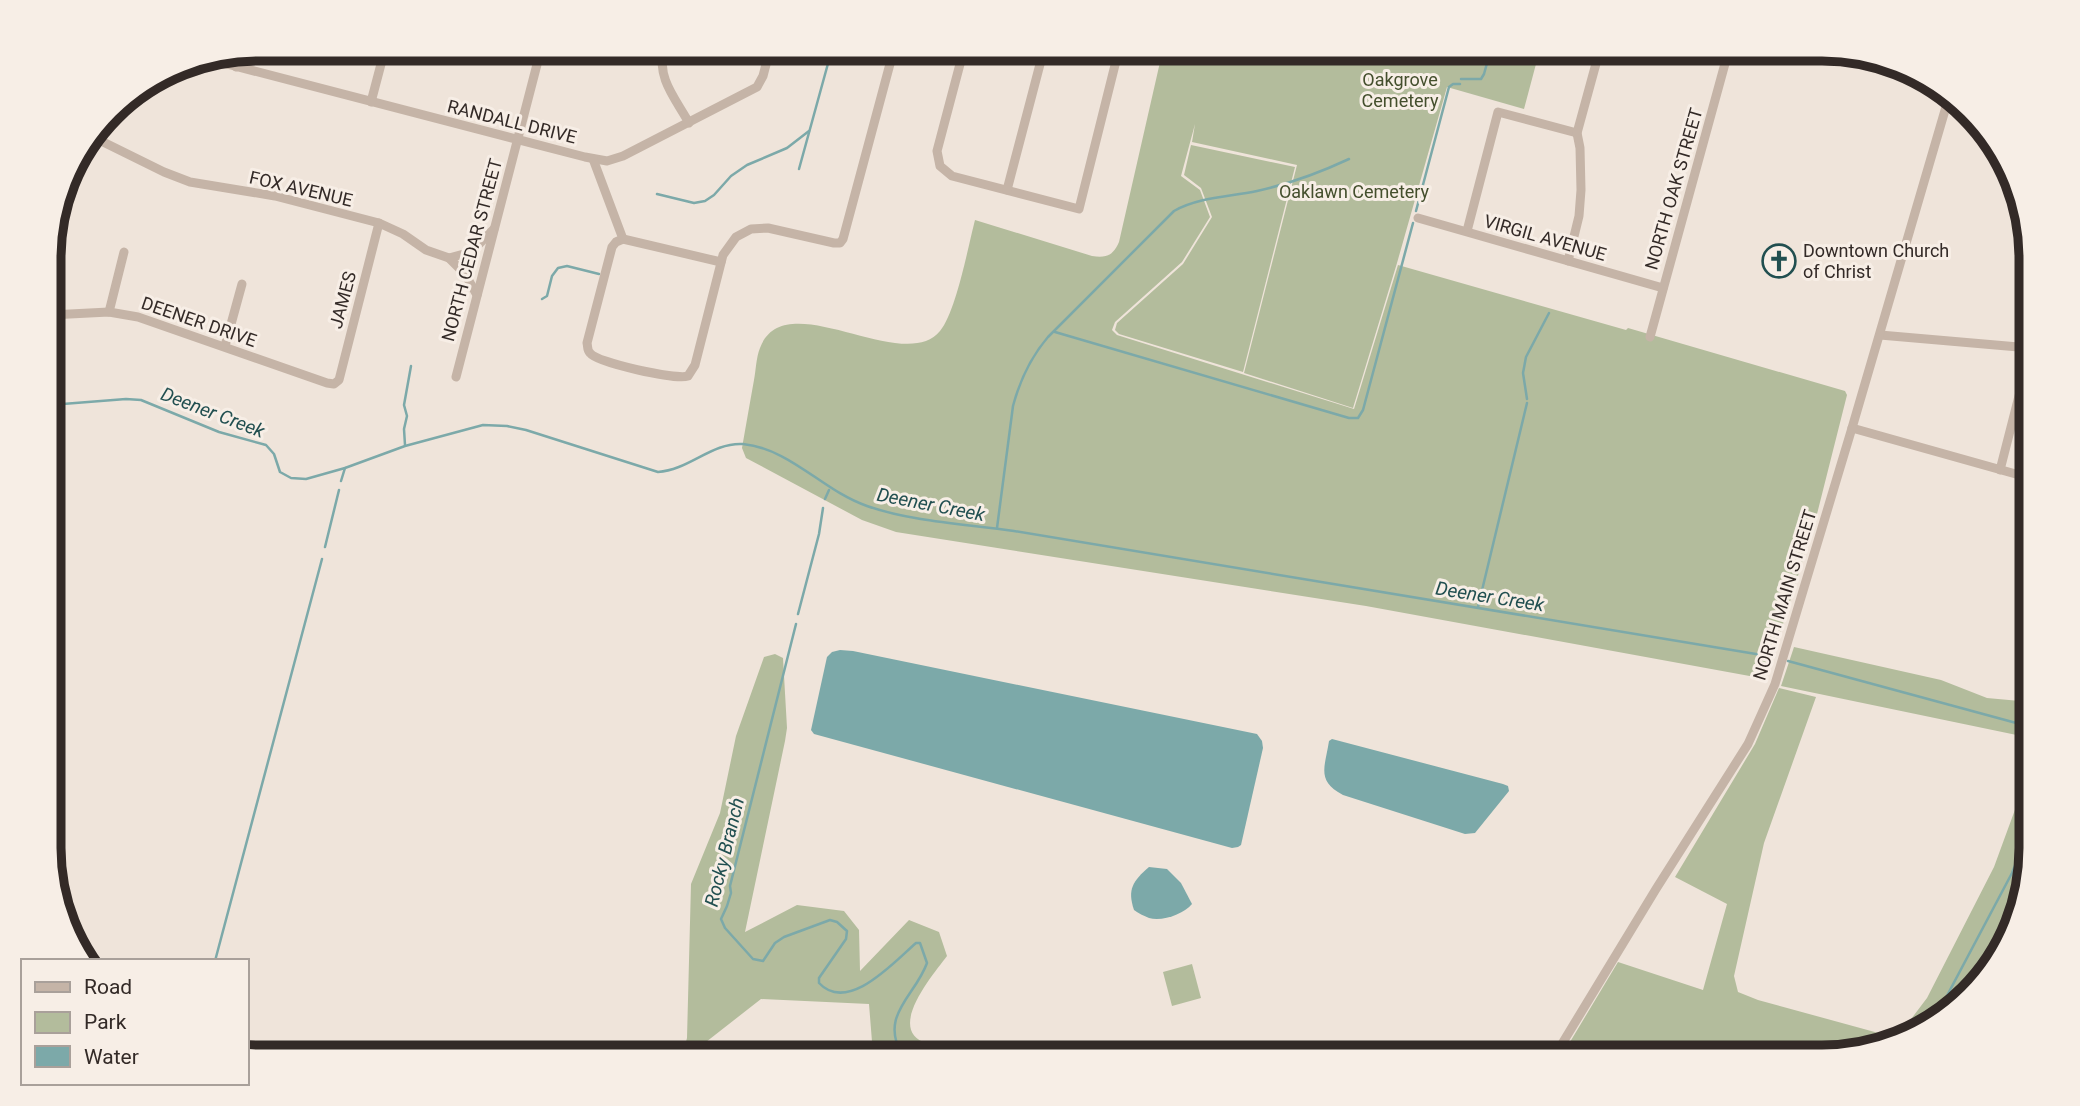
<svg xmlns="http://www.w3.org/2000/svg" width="2080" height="1106" viewBox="0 0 2080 1106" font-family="Roboto,sans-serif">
  <rect width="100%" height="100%" fill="#efe4da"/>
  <g fill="#b3bc9c">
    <path d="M1163,49H1540L1524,109L1447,87L1397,263L1353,408L1244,373L1297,165L1192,142L1195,124L1181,176L1200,190L1210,217L1182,262L1115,322L1112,330L1117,335L1354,409L1398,265L1626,330L1628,328L1845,391L1847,395L1817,514L1815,516L1810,515L1808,520L1814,524L1766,679L1366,606L896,532L862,520L746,458L742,448C746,425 750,402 754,380C756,370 756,358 760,348C784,282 903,376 940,331C956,312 968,247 975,220L1092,256C1106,258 1113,256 1119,242Z"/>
    <polygon points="1191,145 1295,167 1243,372 1119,334 1115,330 1117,323 1183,264 1212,217 1201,188 1184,175"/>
    <polygon points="1794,647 1941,680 1987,698 2031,702 2031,738 1781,686"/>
    <path d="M775,654L783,658L787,728L785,741L745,932L797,905L844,911L859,930L860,971L909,920L939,932L947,956C933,975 884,1031 928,1044C952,1052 979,1046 1002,1057H879L873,1054L869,1004L761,999L706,1042L702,1057H682L687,1038L691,884L720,813L736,736L764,657Z"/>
    <polygon points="1779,688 1816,697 1764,843 1734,976 1738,992 1758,1000 1893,1037 1835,1057 1561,1057 1618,962 1703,990 1727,904 1675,877 1755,744"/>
    <polygon points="2031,766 2031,848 2009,941 1938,1022 1899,1035 1927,998 1994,867"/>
    <polygon points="1192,964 1201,998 1172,1006 1163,972"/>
  </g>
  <g fill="#7ca9a9">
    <polygon points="840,650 853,651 1257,734 1262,741 1263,748 1241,845 1238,847 1232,848 814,734 811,730 827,657 832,652"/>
    <path d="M1332,739L1503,784L1508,786L1509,791L1475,833L1465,834L1343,795C1316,781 1325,767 1329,741Z"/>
    <path d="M1149,867L1167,869L1181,883L1192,904C1184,914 1162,922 1149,918C1144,916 1138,913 1134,910C1127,889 1133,881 1149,867Z"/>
  </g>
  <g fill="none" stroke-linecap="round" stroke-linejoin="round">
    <g stroke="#7ca9a9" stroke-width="2.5">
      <polyline points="1461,79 1481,79 1484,74 1491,49"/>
      <polyline points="799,169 832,49"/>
      <polyline points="657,194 694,203 705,201 714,195 731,176 747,165 787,148 809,131"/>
      <polyline points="1416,211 1449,87 1453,84 1460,84"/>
      <polyline points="542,299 547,296 552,276 558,268 567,266 599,274"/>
      <polyline points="1055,332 1349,418 1358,418 1363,410 1413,223"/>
      <polyline points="1527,399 1523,373 1526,357 1549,313"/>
      <path d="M50,405L126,399L141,400L219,432L266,445L274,454L280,472L291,478L306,479L345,468L405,446L483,425L507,426L526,430L658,472C689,470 712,442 743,444C791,449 823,491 867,506C913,522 966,524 1014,531L1774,657"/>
      <polyline points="405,445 404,429 407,416 404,405 411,366"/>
      <polyline points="341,481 345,468"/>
      <polyline points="825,499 829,490"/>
      <path d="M997,528L1013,406C1020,380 1030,358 1048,337L1174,211C1199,197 1229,197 1257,191C1289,184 1319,173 1349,159"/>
      <polyline points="325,547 339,490"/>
      <polyline points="1478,607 1527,403"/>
      <polyline points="798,614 819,534 823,508"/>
      <path d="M796,624L730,886L731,893L727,906L721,919L725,928L753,959L763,961L775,943L784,937L830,920L837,922L847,931L846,939L819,978V983C848,1014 894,962 916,943H920L927,963C915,997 878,1015 903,1057"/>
      <polyline points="1788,661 2031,727"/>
      <polyline points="215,961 322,559"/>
      <polyline points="1932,1024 2012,873 2031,825"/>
      <polyline points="915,1057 931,1052 942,1057"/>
      <polyline points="989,1057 992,1057"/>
    </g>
    <g stroke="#c5b4a7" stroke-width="9">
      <path d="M664,49C656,78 676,99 689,123"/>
      <polyline points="964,49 937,151 940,166 952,176 1079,209 1119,49"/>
      <polyline points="208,59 585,157 607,161 623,156 757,87 763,76 770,49"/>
      <polyline points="236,67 240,53"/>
      <polyline points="371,102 385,49"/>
      <polyline points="93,137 164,172 190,182 275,196 379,223 403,234 426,250 449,258 471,252 494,229"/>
      <path d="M593,159L623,239L616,242L612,247L587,343C588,347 587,350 590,353C597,363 676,380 688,376L695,365L723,255L736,237L751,229L768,228L834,243H840L843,239L894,49"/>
      <polyline points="1007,190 1044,49"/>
      <polyline points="1418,218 1663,288"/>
      <polyline points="1467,231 1498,112 1577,133"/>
      <polyline points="623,239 721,262"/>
      <polyline points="449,258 465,274 477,295"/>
      <polyline points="1568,261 1579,216 1581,190 1580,148 1577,133 1600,49"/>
      <polyline points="50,266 77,157"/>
      <polyline points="109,312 124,252"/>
      <polyline points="50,315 109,312 138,317 327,383 334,384 339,380 379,223"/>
      <polyline points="1880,335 2030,348"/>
      <polyline points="1650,337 1729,49"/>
      <polyline points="225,346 242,284"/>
      <polyline points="456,377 541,49"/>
      <polyline points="1852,428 2030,478"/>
      <polyline points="2000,470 2030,353"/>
      <polyline points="1554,1057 1656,889 1748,744 1775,684 1852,428 1948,100"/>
    </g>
  </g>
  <defs>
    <symbol id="church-ring" viewBox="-11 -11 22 22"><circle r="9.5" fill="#f7eee6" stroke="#214f50" stroke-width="1.5"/><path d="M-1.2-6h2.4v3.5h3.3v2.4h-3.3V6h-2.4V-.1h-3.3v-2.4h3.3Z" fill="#214f50"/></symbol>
  </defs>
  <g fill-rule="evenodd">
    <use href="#church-ring" x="1760" y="242" width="38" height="38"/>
  </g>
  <g text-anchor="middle" stroke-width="6" stroke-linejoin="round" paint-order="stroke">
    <g font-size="18" fill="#444f2d" stroke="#f7eee6">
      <text x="1400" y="86">Oakgrove<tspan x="1400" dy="21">Cemetery</tspan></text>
      <text x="1354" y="198">Oaklawn Cemetery</text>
    </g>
    <g font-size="18" fill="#332a27" stroke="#f7eee6">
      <text transform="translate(512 122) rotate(14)" y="6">RANDALL DRIVE</text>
      <text transform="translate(301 189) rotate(13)" y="6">FOX AVENUE</text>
      <text transform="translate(1674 189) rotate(-74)" y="6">NORTH OAK STREET</text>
      <text transform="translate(1545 238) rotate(16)" y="6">VIRGIL AVENUE</text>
      <text transform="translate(472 250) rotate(-75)" y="6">NORTH CEDAR STREET</text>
      <text transform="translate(343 300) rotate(-75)" y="6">JAMES</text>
      <text transform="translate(199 322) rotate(19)" y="6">DEENER DRIVE</text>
      <text transform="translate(1785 595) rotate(-73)" y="6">NORTH MAIN STREET</text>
    </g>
    <g font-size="18" fill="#332a27" stroke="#f7eee6" text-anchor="start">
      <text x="1803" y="257">Downtown Church<tspan x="1803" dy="21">of Christ</tspan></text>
    </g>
    <g font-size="19" font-style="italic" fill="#214f50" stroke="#f7eee6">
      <text transform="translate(213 412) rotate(21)" y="7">Deener Creek</text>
      <text transform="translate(931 504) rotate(11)" y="7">Deener Creek</text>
      <text transform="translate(1490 596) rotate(9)" y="7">Deener Creek</text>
      <text transform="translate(724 852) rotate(-76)" y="7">Rocky Branch</text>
    </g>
  </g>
  <path d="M0 0H2080V1106H0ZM258 61H1822A197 197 0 0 1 2019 258V848A197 197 0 0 1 1822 1045H258A197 197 0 0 1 61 848V258A197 197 0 0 1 258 61Z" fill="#f7eee6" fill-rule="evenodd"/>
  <path fill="none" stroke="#332a27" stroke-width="9" d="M258 61H1822A197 197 0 0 1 2019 258V848A197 197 0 0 1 1822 1045H258A197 197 0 0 1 61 848V258A197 197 0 0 1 258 61Z"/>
  <rect x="21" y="959" width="228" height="126" fill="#f7eee6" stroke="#a9a09a" stroke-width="2"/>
  <rect x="35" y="982" width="35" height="10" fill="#c5b4a7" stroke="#a9a09a" stroke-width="2"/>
  <text x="84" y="994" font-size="21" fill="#332a27">Road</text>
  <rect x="35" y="1012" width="35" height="21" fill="#b3bc9c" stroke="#a9a09a" stroke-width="2"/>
  <text x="84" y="1029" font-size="21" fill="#332a27">Park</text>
  <rect x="35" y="1046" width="35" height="21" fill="#7ca9a9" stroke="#a9a09a" stroke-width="2"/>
  <text x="84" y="1064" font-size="21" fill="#332a27">Water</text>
</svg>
